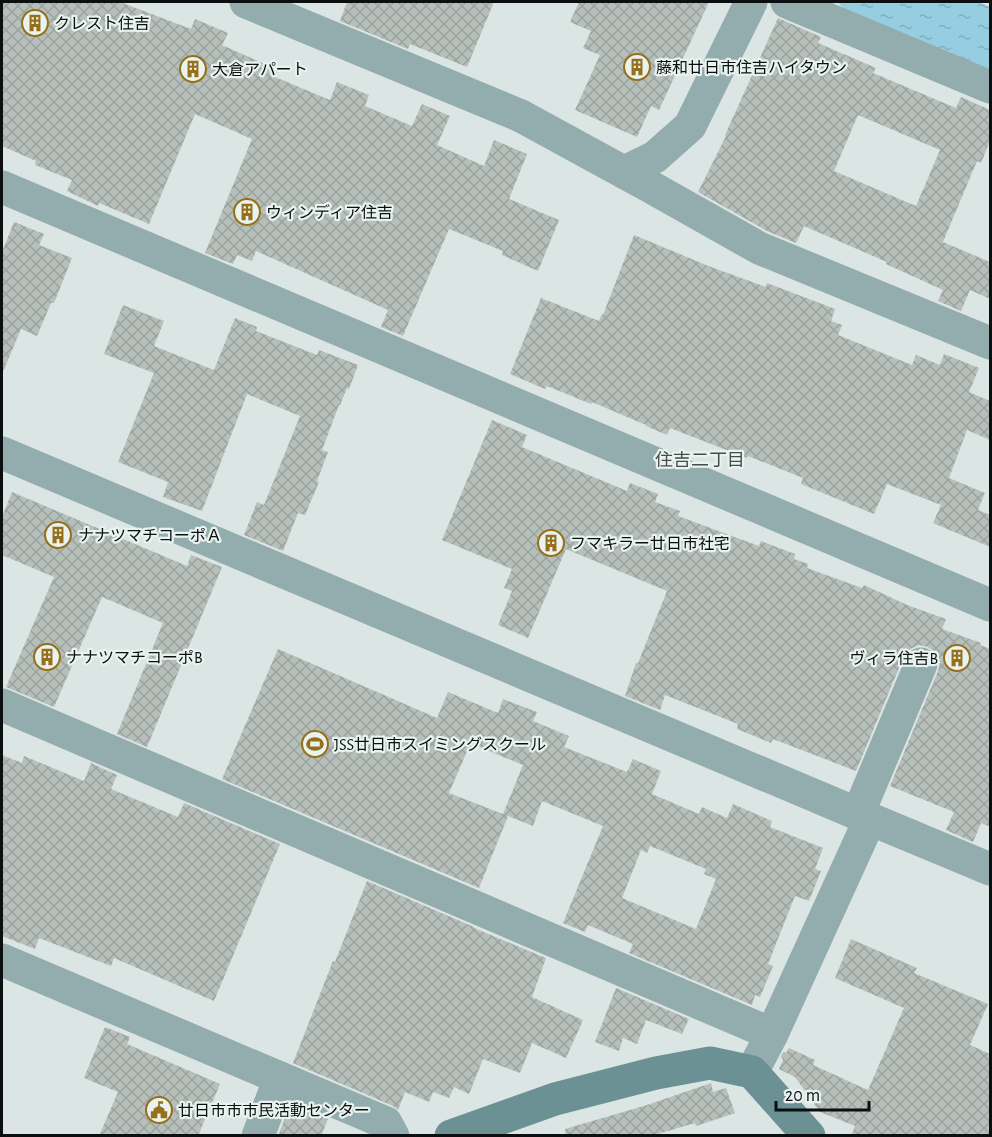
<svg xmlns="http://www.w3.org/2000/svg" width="992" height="1137" viewBox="0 0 992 1137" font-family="'Alegreya Sans','Noto Sans JP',sans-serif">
  <defs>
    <pattern id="water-ripples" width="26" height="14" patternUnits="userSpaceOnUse" patternTransform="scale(1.5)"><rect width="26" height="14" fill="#96cde0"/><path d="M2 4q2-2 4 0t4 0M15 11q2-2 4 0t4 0" fill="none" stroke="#80afbf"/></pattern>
    <pattern id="building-cross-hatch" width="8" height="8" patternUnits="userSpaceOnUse" patternTransform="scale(1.5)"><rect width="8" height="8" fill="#b6bfba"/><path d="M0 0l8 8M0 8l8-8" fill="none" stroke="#9ba39f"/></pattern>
  </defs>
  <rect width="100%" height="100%" fill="#dbe5e3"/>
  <polygon fill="url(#water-ripples)" points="838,2 978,2 990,7 990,71 844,10"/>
  <g fill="url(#building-cross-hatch)" fill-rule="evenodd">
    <polygon points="2,2 120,2 191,29 195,19 228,33 222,45 278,70 275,77 330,100 337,82 369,95 365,106 412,126 422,104 450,116 437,145 484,166 494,140 527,154 509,199 559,220 538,271 502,255 503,251 449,229 403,336 381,327 388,310 256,251 252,261 237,255 233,264 205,253 252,139 195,114 149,224 99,203 98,206 67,191 72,180 35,165 36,161 2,146"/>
    <polygon points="347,2 494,2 467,67 410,44 408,49 340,21"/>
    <polygon points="579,2 709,2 659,110 651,106 637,137 575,110 600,55 583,48 591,31 570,22"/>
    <path d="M778,18L821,37L818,43L876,68L873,73L956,108L961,97L990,110V141L981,163L977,161L943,242L990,262V299L970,290L961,311L938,301L943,290L886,264L887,262L804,226L796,243L767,231L698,192L726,136L725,135ZM858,115L940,150L916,206L834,171Z"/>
    <polygon points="14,222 44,234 39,245 72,258 54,303 51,303 37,336 21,329 2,374 2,252"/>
    <polygon points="634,235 711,267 766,287 767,283 835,309 831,321 842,325 838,335 912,365 916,355 940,365 944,354 979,368 969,392 990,401 990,440 967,430 949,478 985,493 978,510 990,515 990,547 933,523 941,505 887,484 874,514 801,484 803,478 748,456 747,458 670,428 667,435 646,426 646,425 592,402 591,404 547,386 545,389 510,374 541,298 599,321 602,314 603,315"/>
    <polygon points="123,305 164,321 154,346 214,370 235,318 257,327 256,331 317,355 319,350 358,365 349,389 347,388 340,405 339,405 322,450 328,452 317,481 319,482 305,515 298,513 283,551 244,535 257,502 264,505 300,416 247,394 202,511 163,497 168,482 118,462 154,373 104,354"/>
    <polygon points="492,420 527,435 522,447 627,491 630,483 658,494 655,502 680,511 678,516 759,546 761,541 795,554 794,559 808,564 807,568 862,588 864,585 907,605 946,619 942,629 981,643 980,645 990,649 990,827 981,823 973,842 946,830 954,812 890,786 938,671 940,662 936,653 928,647 919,645 910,649 904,656 856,771 773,739 771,743 737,729 738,724 665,695 660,710 625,696 636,663 638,663 667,591 566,549 528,638 498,625 512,591 504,588 512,569 442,540"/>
    <polygon points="12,492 187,566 191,555 222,567 147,747 117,734 163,623 102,597 54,707 6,687 54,577 2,555 2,517"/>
    <path d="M278,649L437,718L448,692L498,713L503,699L537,712L533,721L569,736L564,747L627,772L633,759L661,771L652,794L699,814L702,807L727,818L733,804L772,821L770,827L823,848L815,869L821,871L809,901L795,896L768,964L773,966L760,997L755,995L752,1005L629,953L633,944L588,925L585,932L563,923L603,826L542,801L533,826L508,816L479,888L222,779ZM472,744L523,765L503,814L449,793L468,749H470ZM650,846L706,869L704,874L716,879L696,929L622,898L641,850L647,853Z"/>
    <polygon points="2,755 22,763 24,756 84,781 91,763 117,775 111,789 178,817 184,803 280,844 214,1001 114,958 111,966 39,938 35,949 2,936"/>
    <polygon points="367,881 474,927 474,928 546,958 532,997 583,1020 566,1058 532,1043 520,1073 483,1059 469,1094 454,1087 449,1098 433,1092 429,1102 405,1092 398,1110 393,1106 293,1063 333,961 335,962"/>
    <polygon points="851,939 917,968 914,973 988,1004 970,1045 990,1054 990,1136 851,1136 855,1126 820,1112 795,1077 779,1069 783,1060 781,1056 784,1052 786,1053 789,1048 815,1060 813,1065 868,1090 904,1008 835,978"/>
    <polygon points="616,988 689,1019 682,1034 646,1020 637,1044 623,1038 619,1051 595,1042"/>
    <polygon points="105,1027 130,1037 127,1044 220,1084 198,1136 99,1136 118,1092 84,1078"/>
    <polygon points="711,1083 713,1092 726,1088 735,1113 696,1126 695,1123 651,1136 566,1136 565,1129 647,1105"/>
    <polygon points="291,1103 328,1119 321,1136 278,1136"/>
  </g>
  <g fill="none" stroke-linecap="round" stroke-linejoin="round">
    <g stroke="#93acae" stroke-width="33">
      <polyline points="246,2 521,116 651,187 759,248 990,343"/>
      <polyline points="787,2 990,87"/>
      <polyline points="624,172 655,157 690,126 751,2"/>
      <polyline points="2,187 990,605"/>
      <polyline points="2,453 870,819 990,869"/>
      <polyline points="2,705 772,1034"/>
      <polyline points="858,814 921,664"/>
      <polyline points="2,960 386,1123 393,1136"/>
      <polyline points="752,1072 772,1034 870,819"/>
      <polyline points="258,1136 280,1078"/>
    </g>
    <polyline stroke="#6b9194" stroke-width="33" points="451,1136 555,1099 656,1073 710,1063 752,1072 809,1136"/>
  </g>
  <defs>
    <symbol id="building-ring" viewBox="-11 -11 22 22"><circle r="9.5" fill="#e8f3f0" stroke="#976f1a" stroke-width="1.5"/><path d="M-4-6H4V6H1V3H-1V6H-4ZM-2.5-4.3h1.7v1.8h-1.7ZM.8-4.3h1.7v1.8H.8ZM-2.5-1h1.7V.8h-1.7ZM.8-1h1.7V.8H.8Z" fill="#976f1a"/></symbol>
    <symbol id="stadium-ring" viewBox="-11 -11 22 22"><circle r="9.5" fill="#e8f3f0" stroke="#976f1a" stroke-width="1.5"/><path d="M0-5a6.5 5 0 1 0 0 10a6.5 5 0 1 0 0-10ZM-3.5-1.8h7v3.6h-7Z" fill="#976f1a"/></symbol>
    <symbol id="civic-ring" viewBox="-11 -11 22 22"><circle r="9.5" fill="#e8f3f0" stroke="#976f1a" stroke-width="1.5"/><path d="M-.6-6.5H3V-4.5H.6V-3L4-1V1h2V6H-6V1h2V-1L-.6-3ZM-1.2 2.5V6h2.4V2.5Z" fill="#976f1a"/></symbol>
  </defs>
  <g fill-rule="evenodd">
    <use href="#building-ring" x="20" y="8" width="30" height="30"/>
    <use href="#building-ring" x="622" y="52" width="30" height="30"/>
    <use href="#building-ring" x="178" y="54" width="30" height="30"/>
    <use href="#building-ring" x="232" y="197" width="30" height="30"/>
    <use href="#building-ring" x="43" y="520" width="30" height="30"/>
    <use href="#building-ring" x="536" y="528" width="30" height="30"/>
    <use href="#building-ring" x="32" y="642" width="30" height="30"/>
    <use href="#building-ring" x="942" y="643" width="30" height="30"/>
    <use href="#stadium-ring" x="300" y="729" width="30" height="30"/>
    <use href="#civic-ring" x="144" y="1095" width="30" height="30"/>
  </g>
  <g text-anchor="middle" stroke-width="4.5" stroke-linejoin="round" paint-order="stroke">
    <g font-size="16" fill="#0c0f0f" stroke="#e8f3f0" text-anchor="start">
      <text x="54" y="29">クレスト住吉</text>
      <text x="656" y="73">藤和廿日市住吉ハイタウン</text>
      <text x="212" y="75">大倉アパート</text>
      <text x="266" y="218">ウィンディア住吉</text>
      <text x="78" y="541">ナナツマチコーポＡ</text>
      <text x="570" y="549">フマキラー廿日市社宅</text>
      <text x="66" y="663">ナナツマチコーポB</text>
      <text x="938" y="664" text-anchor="end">ヴィラ住吉B</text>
      <text x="334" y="750">JSS廿日市スイミングスクール</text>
      <text x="178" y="1116">廿日市市市民活動センター</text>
    </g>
    <g font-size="18" fill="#444d4b" stroke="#e8f3f0">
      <text x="700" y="466">住吉二丁目</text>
    </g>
  </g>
  <rect width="992" height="1137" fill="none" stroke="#0c0f0f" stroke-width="6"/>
  <path d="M776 1101v9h93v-9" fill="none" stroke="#0c0f0f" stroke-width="3"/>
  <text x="785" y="1101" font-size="18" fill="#0c0f0f" stroke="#e8f3f0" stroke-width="4.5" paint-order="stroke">20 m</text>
</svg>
